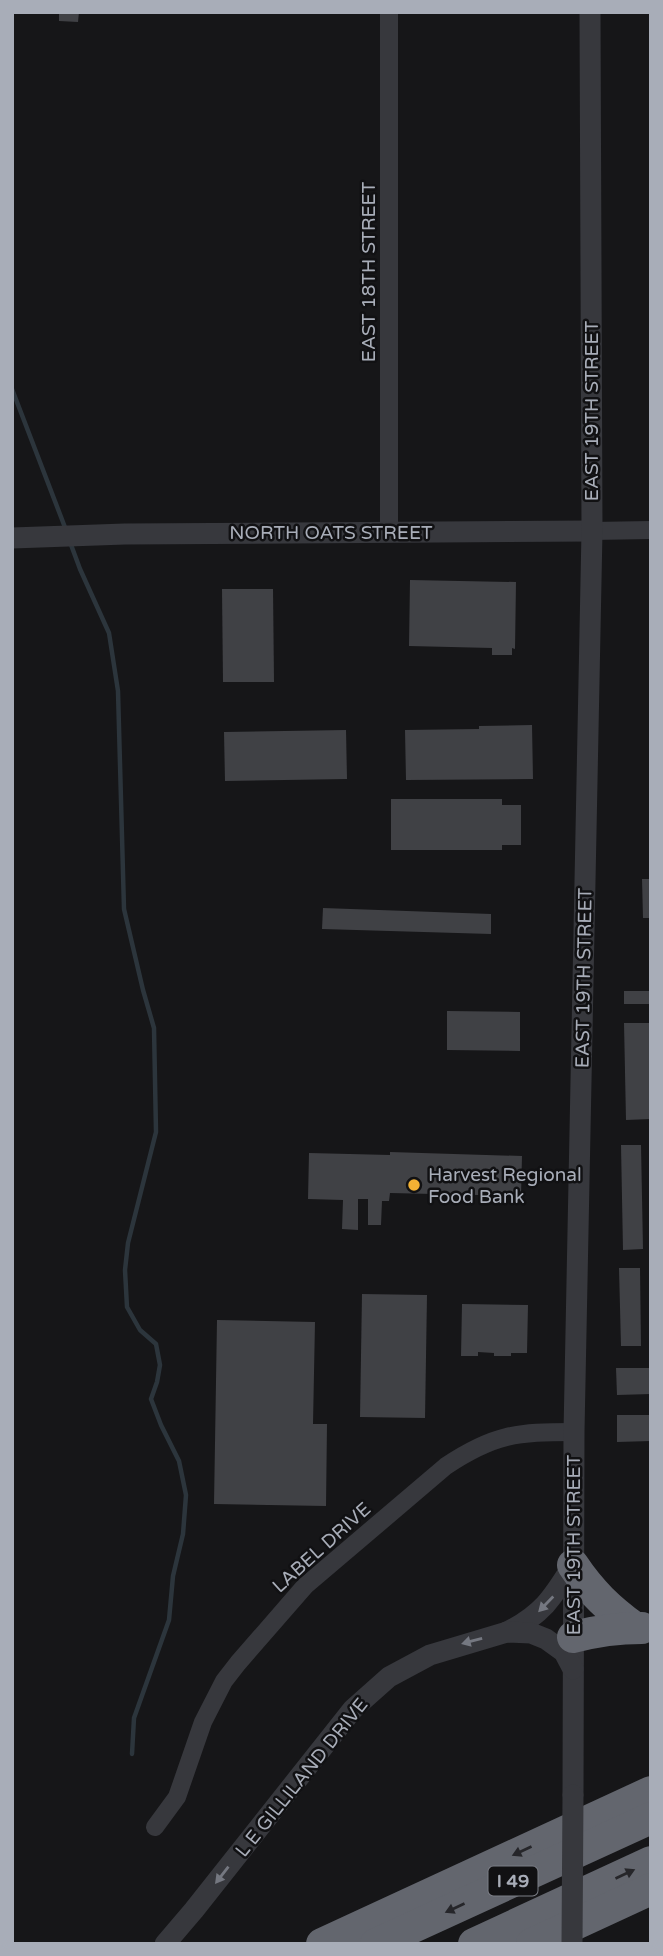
<svg xmlns="http://www.w3.org/2000/svg" width="663" height="1956" viewBox="0 0 663 1956" font-family="'Varela Round',sans-serif">
  <rect width="100%" height="100%" fill="#161618"/>
  <g fill="none" stroke-linecap="round" stroke-linejoin="round">
    <g stroke="#2c353c" stroke-width="4.5">
      <polyline points="12,389 66,530"/>
      <polyline points="70,542 80,569 109,633 118,691 124,909 143,990 154,1028 156,1132 128,1243 125,1270 127,1307 140,1330 156,1344 160,1365 157,1382 151,1399 161,1425 179,1461 186,1495 183,1534 173,1576 169,1620 134,1718 132,1754"/>
    </g>
  </g>
  <g fill="#404145">
    <polygon points="59,12 79,12 78,22 59,21"/>
    <polygon points="410,580 516,582 515,649 512,648 512,655 492,655 492,648 409,646"/>
    <polygon points="222,589 273,589 274,682 223,682"/>
    <polygon points="532,725 533,779 406,780 405,730 479,729 479,726"/>
    <polygon points="346,730 347,779 225,781 224,732"/>
    <polygon points="391,799 502,799 502,805 521,805 521,845 502,845 502,850 391,850"/>
    <polygon points="642,879 651,879 651,918 643,918"/>
    <polygon points="323,908 491,914 491,934 322,929"/>
    <rect x="624" y="991" width="27" height="13"/>
    <polygon points="447,1011 520,1012 520,1051 447,1050"/>
    <polygon points="624,1023 650,1023 651,1119 626,1120"/>
    <polygon points="621,1145 641,1145 643,1249 623,1250"/>
    <polygon points="390,1152 522,1156 521,1196 390,1193 389,1201 382,1201 381,1225 368,1225 368,1199 358,1199 358,1230 342,1229 343,1200 308,1199 309,1153 390,1155"/>
    <polygon points="619,1268 640,1268 641,1346 621,1346"/>
    <polygon points="362,1294 427,1295 425,1418 360,1417"/>
    <polygon points="462,1304 528,1305 527,1353 511,1353 511,1356 494,1356 494,1353 478,1352 478,1356 461,1356"/>
    <polygon points="217,1320 315,1322 313,1424 327,1424 326,1506 214,1504"/>
    <polygon points="616,1368 651,1368 651,1394 617,1395"/>
    <polygon points="617,1415 651,1415 651,1441 617,1442"/>
  </g>
  <g fill="none" stroke-linecap="round" stroke-linejoin="round">
    <g stroke="#37383d" stroke-width="18">
      <polyline points="592,531 651,530"/>
      <polyline points="389,532 389,12"/>
      <path d="M155,1827L177,1797L203,1722L224,1681L238,1663L305,1586L446,1466C494,1434 517,1432 574,1432"/>
    </g>
    <g stroke="#37383d" stroke-width="21">
      <polyline points="12,538 125,534 592,531"/>
      <path d="M507,1632C543,1614 553,1597 573,1565"/>
      <polyline points="573,1795 574,1432 592,531 590,12"/>
      <polyline points="165,1944 194,1910 353,1709 389,1677 430,1655 507,1632 531,1633 546,1639 564,1652 573,1669"/>
    </g>
    <g stroke="#63666e" stroke-width="32">
      <path d="M573,1565C591,1592 609,1609 635,1628"/>
      <path d="M573,1637C596,1631 618,1628 642,1628"/>
      <polyline points="322,1944 651,1792"/>
      <polyline points="376,1944 651,1818"/>
      <polyline points="474,1944 651,1862"/>
      <polyline points="532,1944 651,1889"/>
    </g>
    <polyline stroke="#37383d" stroke-width="21" points="572,1944 573,1795"/>
  </g>
  <defs><path id="oneway-solid" d="M-6-.8H1V-3.2L6.5 0L1 3.2V.8H-6Z" transform="scale(1.75)"/></defs>
  <g fill="#757881">
    <use href="#oneway-solid" transform="translate(546 1604) rotate(134)"/>
    <use href="#oneway-solid" transform="translate(472 1641) rotate(165)"/>
    <use href="#oneway-solid" transform="translate(222 1875) rotate(128)"/>
  </g>
  <g fill="#26262a">
    <use href="#oneway-solid" transform="translate(522 1851) rotate(155)"/>
    <use href="#oneway-solid" transform="translate(625 1874) rotate(-25)"/>
    <use href="#oneway-solid" transform="translate(455 1908) rotate(155)"/>
  </g>
  <circle fill="#f2b134" stroke="#111113" stroke-width="2.5" cx="414" cy="1185" r="7"/>
  <g text-anchor="middle" stroke-width="5" stroke-linejoin="round" paint-order="stroke">
    <rect fill="#111113" stroke="#7b7e86" stroke-width="2" x="488.5" y="1866.5" width="49" height="29" rx="5"/>
    <g font-size="18" font-weight="bold" fill="#a8adb8">
      <text x="513" y="1887">I 49</text>
    </g>
    <g font-size="19" fill="#a8adb8" stroke="#111113">
      <text transform="translate(368 272) rotate(-90)" y="7">EAST 18TH STREET</text>
      <text transform="translate(591 411) rotate(-90)" y="7">EAST 19TH STREET</text>
      <text x="331" y="539">NORTH OATS STREET</text>
      <text transform="translate(583 978) rotate(-89)" y="7">EAST 19TH STREET</text>
      <text transform="translate(573 1545) rotate(-90)" y="7">EAST 19TH STREET</text>
      <text transform="translate(321 1547) rotate(-42)" y="7">LABEL DRIVE</text>
      <text transform="translate(301 1777) rotate(-51)" y="7">L E GILLILAND DRIVE</text>
    </g>
    <g font-size="19" fill="#a8adb8" stroke="#111113" text-anchor="start">
      <text x="428" y="1181">Harvest Regional<tspan x="428" dy="22">Food Bank</tspan></text>
    </g>
  </g>
  <rect width="663" height="1956" fill="none" stroke="#a8adb8" stroke-width="28"/>
</svg>
